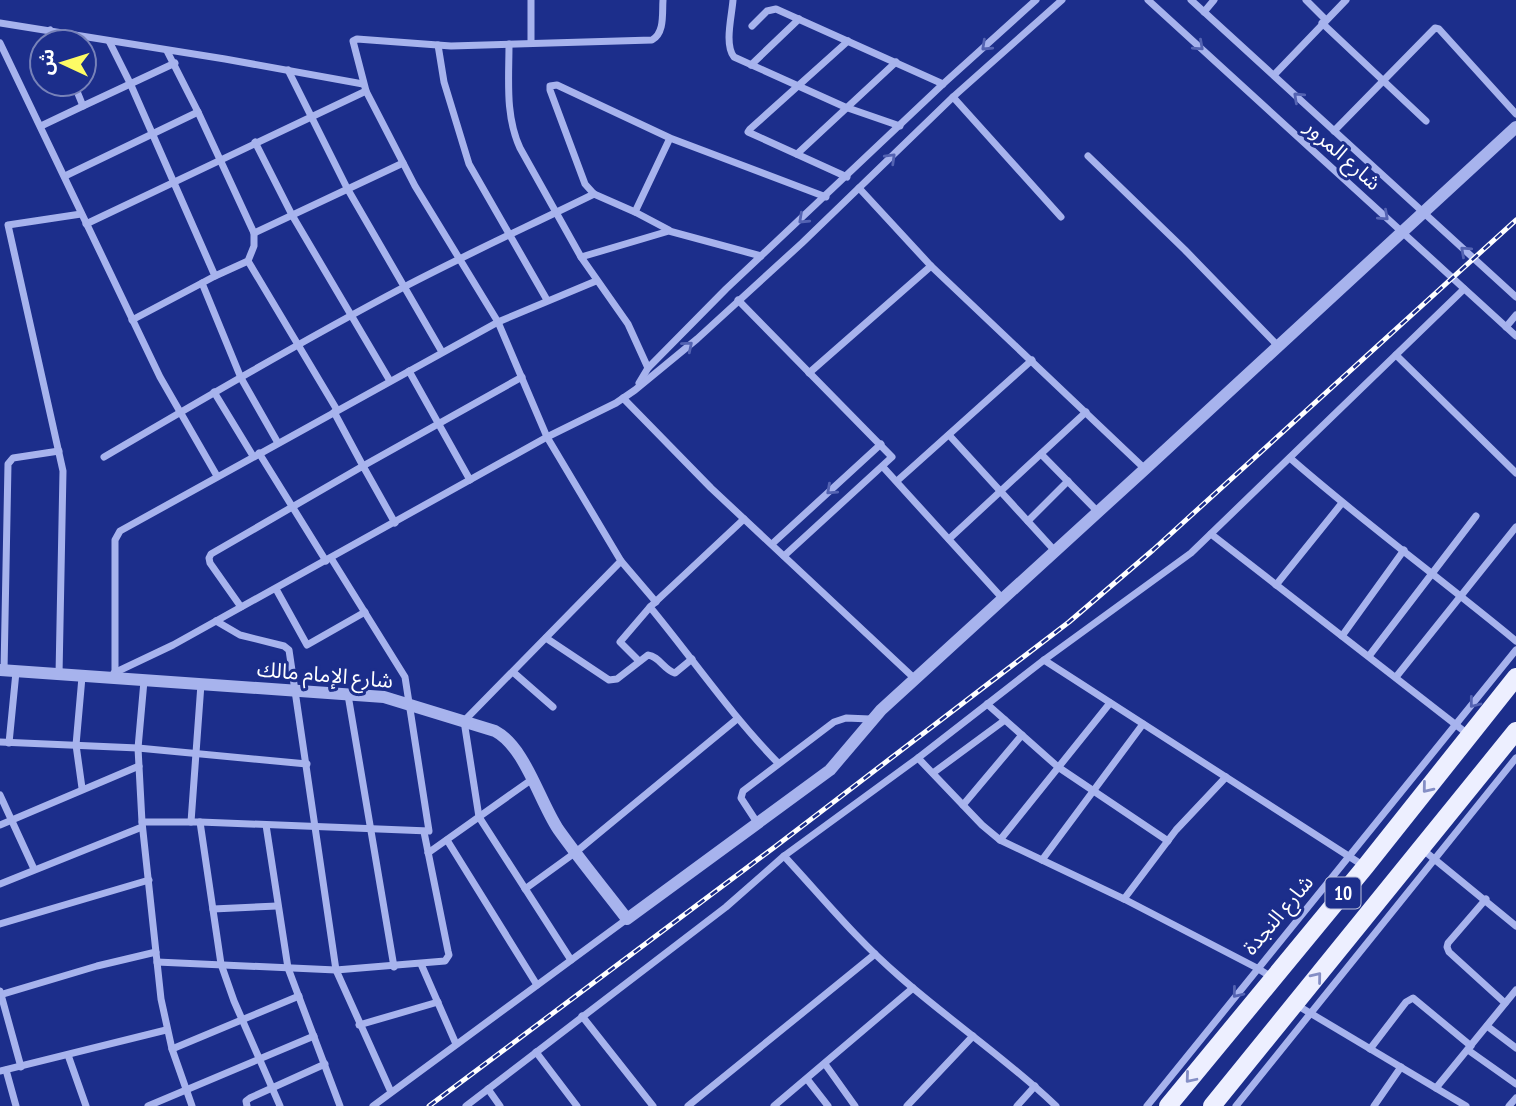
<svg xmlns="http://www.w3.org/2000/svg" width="1516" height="1106" viewBox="0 0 1516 1106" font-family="'PT Sans Narrow','Noto Sans Arabic',sans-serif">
  <rect width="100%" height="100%" fill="#1c2e8b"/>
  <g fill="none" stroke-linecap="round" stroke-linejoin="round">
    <g stroke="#a7b3ed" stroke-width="7">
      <path d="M733,0C732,15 724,45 734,57L845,107L900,126"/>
      <polyline points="1148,0 1516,336"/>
      <polyline points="1191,0 1516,297"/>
      <polyline points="1306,0 1326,20"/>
      <polyline points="1204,12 1214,0"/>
      <polyline points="0,23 225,59 363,84"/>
      <polyline points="1322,23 1426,121"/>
      <polyline points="752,26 767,11 776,9 943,84"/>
      <polyline points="50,30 55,42"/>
      <polyline points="109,41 130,83 215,276 202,283 241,378 278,443"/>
      <polyline points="0,43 160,377 217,476"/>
      <polyline points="531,43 531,0"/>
      <path d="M509,44C509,80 505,115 520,148L581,257L669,231L761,256"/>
      <polyline points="438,45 444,82 469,164 547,300"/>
      <polyline points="167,51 198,112 254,233 254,246 248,261 215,276"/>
      <polyline points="751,65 799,19"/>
      <polyline points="288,70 347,188 442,352"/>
      <polyline points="1274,75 1346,0"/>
      <polyline points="74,84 83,106 175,63"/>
      <polyline points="953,97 1061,217"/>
      <polyline points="41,126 83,106"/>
      <polyline points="1334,131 1435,28 1439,29 1516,114"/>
      <polyline points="670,138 635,212 594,194 585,184 550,90 550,86 557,85 670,138 826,197"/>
      <polyline points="255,142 292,215 390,381"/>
      <polyline points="797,154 896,62"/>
      <polyline points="1088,156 1185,250 1278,346"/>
      <polyline points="65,176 198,112"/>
      <polyline points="847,177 748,132 750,129 848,41"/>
      <polyline points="859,188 931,266 1145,469"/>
      <polyline points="635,212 669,230"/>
      <polyline points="86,224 366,91"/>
      <polyline points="254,233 403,163"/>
      <polyline points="581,257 628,324 648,368"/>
      <polyline points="248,261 337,410"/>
      <polyline points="738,300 892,457 784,556"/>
      <polyline points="132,320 202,283"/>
      <polyline points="1506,327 1516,315"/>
      <polyline points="1396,355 1516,473"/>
      <polyline points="409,371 470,480"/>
      <polyline points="809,373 931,266"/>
      <polyline points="639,383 648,368 726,289 943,84 1036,0"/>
      <polyline points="214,392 253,456"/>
      <polyline points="623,398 711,488 915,679"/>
      <polyline points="334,412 363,466 522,377"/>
      <polyline points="949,435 1055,551"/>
      <polyline points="259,453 326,561"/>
      <polyline points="1041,454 1098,512"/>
      <path d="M104,457C203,399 302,341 404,287C467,254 531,225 594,194"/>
      <path d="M1290,458C1363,522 1441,579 1516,641"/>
      <polyline points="883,467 1003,599"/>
      <polyline points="897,481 1032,360"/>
      <path d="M744,519L650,607C693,659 731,715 778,763"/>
      <polyline points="1028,521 1068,481"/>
      <polyline points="1211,534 1469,735"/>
      <polyline points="949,539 1086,412"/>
      <polyline points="772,544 881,444"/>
      <polyline points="621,561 656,602"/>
      <polyline points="1276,585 1342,503"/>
      <polyline points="276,589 307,645 365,612"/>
      <polyline points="241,607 210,563 209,558 211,554 363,466 395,523"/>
      <polyline points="216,621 240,635 284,646 289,650 336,970 391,1092"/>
      <polyline points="1342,636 1404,550"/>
      <path d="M546,638L609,680L617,679L648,655C659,656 664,670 675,673L692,659"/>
      <polyline points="1369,656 1476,516"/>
      <polyline points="1044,660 1364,866"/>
      <polyline points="639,661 620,642 650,607"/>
      <polyline points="4,671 8,464 13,458 59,451"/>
      <polyline points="513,672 553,707"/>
      <polyline points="114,673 173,645 547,437 616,403 635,390 697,339 802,243 953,97 1062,0"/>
      <polyline points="59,675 63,471 8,225 81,214"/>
      <polyline points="115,677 115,540 120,531 498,322 596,281"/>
      <polyline points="1396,677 1516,527"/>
      <polyline points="144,681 138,748 142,822 161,999 172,1049 192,1106"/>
      <polyline points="348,695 394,967"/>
      <polyline points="987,704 1058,767 1168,841"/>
      <polyline points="0,742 138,748 307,764"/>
      <polyline points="9,743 16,672"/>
      <polyline points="918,758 982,825 1000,840 1124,899 1257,968 1273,978"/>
      <polyline points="933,773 1005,720"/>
      <polyline points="82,788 76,745 82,677"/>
      <polyline points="0,795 34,869"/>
      <polyline points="963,805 1022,735"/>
      <polyline points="142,822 200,822 429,831 405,677 331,558"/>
      <polyline points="191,822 201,684"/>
      <polyline points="200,822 221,964 234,1001 280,1106"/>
      <polyline points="758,824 741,798 743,791 834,722 846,718 870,719"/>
      <polyline points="0,825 139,766"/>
      <polyline points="266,825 288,968 340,1106"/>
      <polyline points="447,840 537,985"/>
      <polyline points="1000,840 1110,703"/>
      <polyline points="1422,849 1516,926"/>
      <polyline points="428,853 531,780"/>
      <path d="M784,856C822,897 857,940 899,976C950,1021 1007,1059 1056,1106"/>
      <polyline points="1042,860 1143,724"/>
      <polyline points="0,884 142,827"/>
      <polyline points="525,889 576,852 737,719"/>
      <polyline points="1124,899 1176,830 1226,777"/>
      <polyline points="1486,899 1448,943 1447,947 1449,952 1505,1003"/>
      <polyline points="213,909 277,906"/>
      <polyline points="0,924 149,880"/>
      <path d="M571,960L479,817L464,721L621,561L547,437L498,322L415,186L366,91L353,41L357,39L451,46L652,40C665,33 662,13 663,0"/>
      <polyline points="157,962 336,970 445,961 449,955 448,951 424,832"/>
      <polyline points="421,964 456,1044"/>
      <polyline points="0,991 21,1067"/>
      <polyline points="0,995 97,966 156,952"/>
      <polyline points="1295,1004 1466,1106"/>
      <polyline points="582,1016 653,1106"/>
      <polyline points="359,1025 438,1002"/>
      <polyline points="1487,1026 1516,1048"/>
      <polyline points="172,1049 299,996"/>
      <polyline points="1370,1049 1406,1002 1413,998 1471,1046"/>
      <polyline points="1468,1050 1516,1084"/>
      <polyline points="536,1052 577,1106"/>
      <polyline points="68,1055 86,1106"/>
      <polyline points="825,1064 855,1106"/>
      <polyline points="6,1070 16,1106"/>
      <polyline points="0,1071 166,1030"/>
      <polyline points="807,1079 828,1106"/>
      <polyline points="1436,1088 1516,990"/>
      <polyline points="488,1089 500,1106"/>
      <polyline points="148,1106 314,1036"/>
      <polyline points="247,1106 246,1101 250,1098 325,1064"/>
      <polyline points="373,1106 627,919"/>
      <polyline points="466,1106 726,907 784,856 918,758 1044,660 1191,553 1464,289"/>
      <polyline points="688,1106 875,954"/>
      <polyline points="774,1106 913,988"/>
      <polyline points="907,1106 973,1036"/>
      <polyline points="1017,1106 1035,1086"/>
      <polyline points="1147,1106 1516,650"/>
      <polyline points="1236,1106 1516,758"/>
      <polyline points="1374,1106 1401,1067"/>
      <polyline points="1509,1106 1516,1098"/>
    </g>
    <path stroke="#a7b3ed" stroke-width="12" d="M0,670L384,697L495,731C525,747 539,800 558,829C580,860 604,889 627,919L830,770L881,710L1145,469L1516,127"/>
    <g stroke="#edefff" stroke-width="18">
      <polyline points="1168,1106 1365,867 1516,677"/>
      <polyline points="1212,1106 1516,731"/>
    </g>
    <defs>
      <polyline id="rail" points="429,1106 776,846 1069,622 1153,550 1516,220"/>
    </defs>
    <use href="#rail" stroke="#fff" stroke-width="5"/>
    <use href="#rail" stroke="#1c2e8b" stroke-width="2.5" stroke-dasharray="8" stroke-linecap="butt"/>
  </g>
  <defs><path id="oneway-chevron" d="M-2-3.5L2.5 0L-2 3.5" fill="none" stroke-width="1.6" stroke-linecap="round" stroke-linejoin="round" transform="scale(1.75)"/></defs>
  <g stroke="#5463b2">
    <use href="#oneway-chevron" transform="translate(986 46) rotate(137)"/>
    <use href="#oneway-chevron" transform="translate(1199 46) rotate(42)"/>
    <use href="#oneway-chevron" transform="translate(1298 97) rotate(-137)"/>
    <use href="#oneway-chevron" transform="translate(891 158) rotate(-44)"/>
    <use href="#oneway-chevron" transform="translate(1384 216) rotate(42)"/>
    <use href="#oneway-chevron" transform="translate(803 219) rotate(137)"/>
    <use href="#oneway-chevron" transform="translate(1465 251) rotate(-138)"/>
    <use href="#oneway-chevron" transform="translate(688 346) rotate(-40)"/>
    <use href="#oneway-chevron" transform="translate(831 490) rotate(138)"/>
    <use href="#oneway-chevron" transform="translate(1474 703) rotate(128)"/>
    <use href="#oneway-chevron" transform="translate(1237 993) rotate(129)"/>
  </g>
  <g stroke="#848ec5">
    <use href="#oneway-chevron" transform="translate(1427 788) rotate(129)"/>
    <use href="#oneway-chevron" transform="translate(1317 977) rotate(-51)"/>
    <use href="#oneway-chevron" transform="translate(1190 1078) rotate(130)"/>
  </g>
  <g text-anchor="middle" stroke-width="6" stroke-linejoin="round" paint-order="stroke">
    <rect fill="#1c2e8b" stroke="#bbc0dc" stroke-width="2" x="1325.5" y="877.5" width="35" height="31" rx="5"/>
    <g font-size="19" font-weight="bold" fill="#fff">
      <text x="1343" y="900">10</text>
    </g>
    <g font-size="21" fill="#fff" stroke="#1c2e8b">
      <text transform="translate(1343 155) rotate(42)" y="7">شارع المرور</text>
      <text transform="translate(325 675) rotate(5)" y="7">شارع الإمام مالك</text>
      <text transform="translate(1278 915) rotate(-50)" y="7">شارع النجدة</text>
    </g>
  </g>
  <g transform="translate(63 63) rotate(274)"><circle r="33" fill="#1c2e8b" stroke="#7782b9" stroke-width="2"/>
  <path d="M0-5L12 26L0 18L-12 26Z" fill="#fdfb65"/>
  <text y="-10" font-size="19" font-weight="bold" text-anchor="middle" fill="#ffffff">ش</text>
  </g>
</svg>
